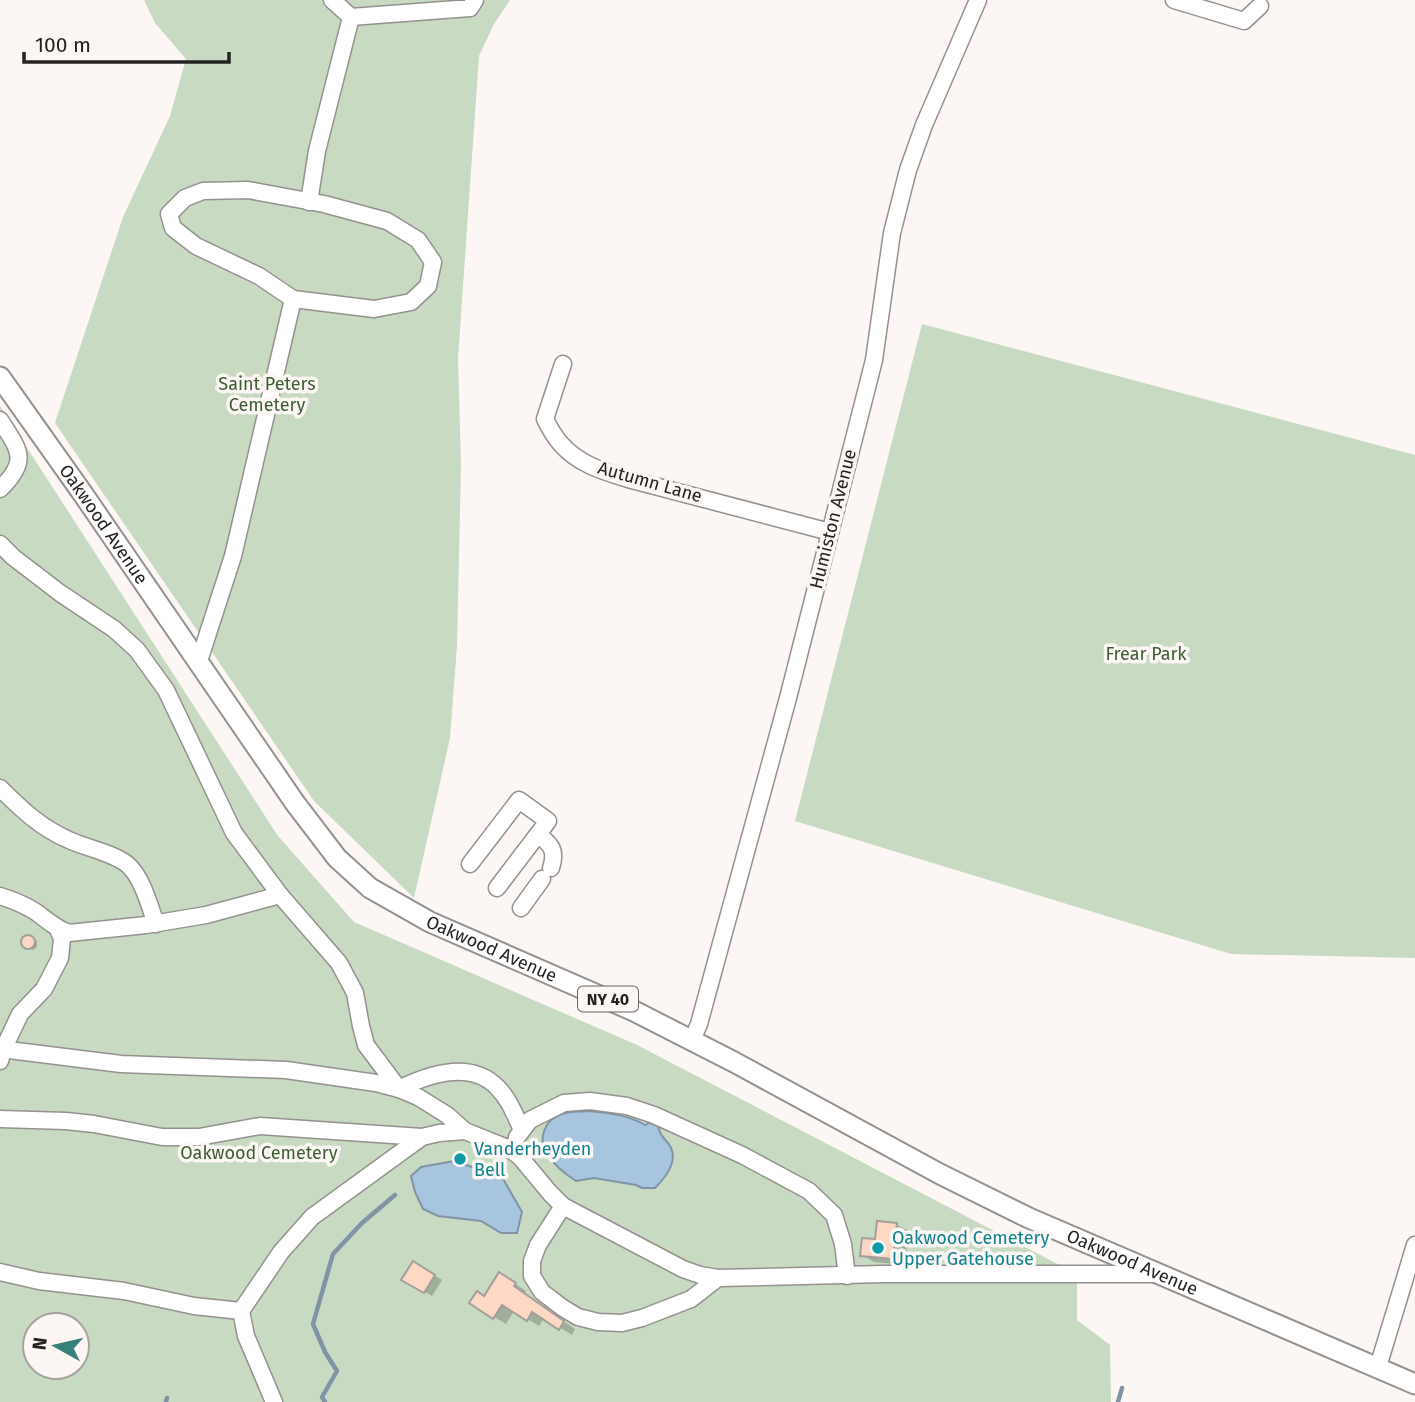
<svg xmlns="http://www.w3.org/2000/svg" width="1415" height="1402" viewBox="0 0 1415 1402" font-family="'Fira Sans',sans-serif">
  <rect width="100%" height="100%" fill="#fcf7f4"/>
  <g fill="#c8dac2" fill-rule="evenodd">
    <polygon points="144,0 510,0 494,24 479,56 458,358 461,465 457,646 450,738 414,898 314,801 55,423 123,217 170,116 186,59 155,23"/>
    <polygon points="922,324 1415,455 1415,958 1231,954 795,821"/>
    <path d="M0,406L278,836L354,922L637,1045L1077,1274V1320L1110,1345L1111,1402H0ZM35,1325H77V1367H35Z"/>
  </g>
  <g fill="#a7c5df" stroke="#8094a6" stroke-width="2">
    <path d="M591,1111C609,1113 629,1115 645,1125L652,1121L658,1124C659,1134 662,1136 668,1143C681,1159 666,1177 655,1188H642L636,1185L594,1178L576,1181C565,1174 554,1165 547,1154C537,1139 545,1119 562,1114C571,1111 582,1112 591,1111Z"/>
    <polygon points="454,1161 502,1177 522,1212 517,1233 501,1233 481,1221 438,1216 423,1209 415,1192 411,1176 421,1167"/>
  </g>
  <g fill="#0003">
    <polygon points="26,936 30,937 37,941 37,947 33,950 25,947 22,942"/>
    <polygon points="896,1224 908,1231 905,1265 874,1262 862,1255"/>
    <polygon points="414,1263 442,1280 432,1296 404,1279"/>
    <polygon points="511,1281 526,1291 524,1294 575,1329 572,1335 544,1318 539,1326 514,1311 506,1324 471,1303 485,1297"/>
  </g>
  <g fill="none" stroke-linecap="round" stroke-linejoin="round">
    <g stroke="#8094a6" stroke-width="4.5">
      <polyline points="166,1402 167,1398"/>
      <polyline points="325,1402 322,1397 337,1371 325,1352 313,1324 333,1254 362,1223 395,1195"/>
      <polyline points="1118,1402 1122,1388"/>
    </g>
  </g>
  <g fill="#fdd8c4" stroke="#a39e9c" stroke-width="2">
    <circle cx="28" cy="942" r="7"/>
    <polygon points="877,1221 897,1223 893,1259 860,1256 862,1238 875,1239"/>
    <polygon points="413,1261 435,1275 424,1293 401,1280"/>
    <polygon points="499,1272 516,1283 514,1286 564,1321 559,1330 532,1312 527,1321 502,1305 493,1319 469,1303 477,1291 484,1296"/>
  </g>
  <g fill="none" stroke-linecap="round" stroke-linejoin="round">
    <defs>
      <g id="minor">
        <polyline points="1174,0 1244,21 1260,6"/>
        <polyline points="351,17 470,8 475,0"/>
        <polygon points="248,190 324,204 387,221 418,240 433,262 428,286 411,302 374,309 293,299 259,276 196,246 173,228 169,214 185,198 203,191"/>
        <polyline points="309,202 317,151 351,17 332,0"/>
        <path d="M563,364L545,419C549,427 554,436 560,443C578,464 602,471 628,479L830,532"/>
        <path d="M0,420C19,450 30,460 0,489"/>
        <path d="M0,544L13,557L60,593L114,629L137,650L166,690L234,833L280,895L339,963L355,993L361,1026L366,1045L399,1089C429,1074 470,1060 497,1087C509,1099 515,1115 522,1130"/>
        <polyline points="199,661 233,556 293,299"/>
        <path d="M0,788C21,809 41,828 69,840C86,848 114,853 128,865C142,877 150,907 156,924"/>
        <path d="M538,834C551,845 557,850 551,868"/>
        <polyline points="470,864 519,800 548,821 497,888"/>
        <path d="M0,896C13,900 25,905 36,912C47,920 56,929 69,933L146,925L206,915L280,895"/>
        <polyline points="521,908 542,879"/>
        <polyline points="692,1040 699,1024 788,698 874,360 892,233 908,170 924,125 978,0"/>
        <polyline points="0,1049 121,1064 286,1070 376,1083 399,1089 418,1097 447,1115 465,1131"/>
        <polyline points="0,1061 3,1050 20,1014 44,989 60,958 62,939 58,929"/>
        <polyline points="0,1119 66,1121 94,1124 162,1137 199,1137 260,1126 422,1137"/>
        <polyline points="517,1137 530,1120 564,1103 590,1101 627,1106 654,1115 742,1155 809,1191 834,1215 843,1244 847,1276"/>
        <polyline points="563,1206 683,1269 700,1275 718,1278"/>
        <polyline points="0,1272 39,1281 124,1291 194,1306 241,1311"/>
        <polyline points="1378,1367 1415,1245"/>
        <polyline points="274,1402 246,1336 241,1311 281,1252 312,1217 422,1137 439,1133 465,1131 510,1149 520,1157 550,1193 563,1206 538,1245 532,1261 532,1276 542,1292 563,1308 578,1317 598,1322 622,1323 642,1318 691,1299 718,1278 883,1274 1154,1274"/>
      </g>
      <g id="major">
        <path id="s1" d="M0,377L83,494L295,803L337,858L370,888L430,922L634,1011L734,1062L940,1174L1029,1218L1415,1384"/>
      </g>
    </defs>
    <use href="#minor" stroke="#95918e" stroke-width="19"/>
    <use href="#major" stroke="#95918e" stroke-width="23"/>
    <use href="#minor" stroke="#fff" stroke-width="16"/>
    <use href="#major" stroke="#fff" stroke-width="19"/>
  </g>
  <g fill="#0f9aa8" stroke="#fcf7f4" stroke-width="2.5">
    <circle cx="460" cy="1159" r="7"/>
    <circle cx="878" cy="1248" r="7"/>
  </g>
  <g text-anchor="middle" stroke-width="7" stroke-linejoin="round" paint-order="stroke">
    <rect fill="#fcf7f4" stroke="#666361" stroke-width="2" x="578" y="986.5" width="60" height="25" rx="5"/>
    <g font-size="16" font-weight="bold" fill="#252322">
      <text x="608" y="1005">NY 40</text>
    </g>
    <g font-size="18" fill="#3c5d31" stroke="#fcf7f4">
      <text x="267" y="390">Saint Peters<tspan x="267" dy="21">Cemetery</tspan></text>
      <text x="1146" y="660">Frear Park</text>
      <text x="259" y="1159">Oakwood Cemetery</text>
    </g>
    <g font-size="18" fill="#252322" stroke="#fcf7f4">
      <text transform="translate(650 482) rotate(16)" y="6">Autumn Lane</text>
      <text transform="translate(833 519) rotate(-76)" y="6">Humiston Avenue</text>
      <text dy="6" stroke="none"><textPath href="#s1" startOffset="180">Oakwood Avenue</textPath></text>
      <text dy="6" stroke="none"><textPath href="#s1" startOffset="768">Oakwood Avenue</textPath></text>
      <text dy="6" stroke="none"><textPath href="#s1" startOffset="1482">Oakwood Avenue</textPath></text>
    </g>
    <g font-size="18" fill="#0d838f" stroke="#fcf7f4" text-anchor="start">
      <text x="474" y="1155">Vanderheyden<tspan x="474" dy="21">Bell</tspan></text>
      <text x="892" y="1244">Oakwood Cemetery<tspan x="892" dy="21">Upper Gatehouse</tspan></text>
    </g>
  </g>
  <g transform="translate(56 1346) rotate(278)"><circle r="33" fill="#fcf7f4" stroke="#a6a2a0" stroke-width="2"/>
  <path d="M0-5L12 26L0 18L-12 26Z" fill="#38807a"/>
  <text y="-10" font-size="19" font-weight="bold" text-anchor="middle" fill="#252322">N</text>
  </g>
  <path d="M24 52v10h205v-10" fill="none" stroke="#252322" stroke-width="3.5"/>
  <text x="35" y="52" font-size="21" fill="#252322" stroke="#fcf7f4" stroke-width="5" paint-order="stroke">100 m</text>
</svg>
